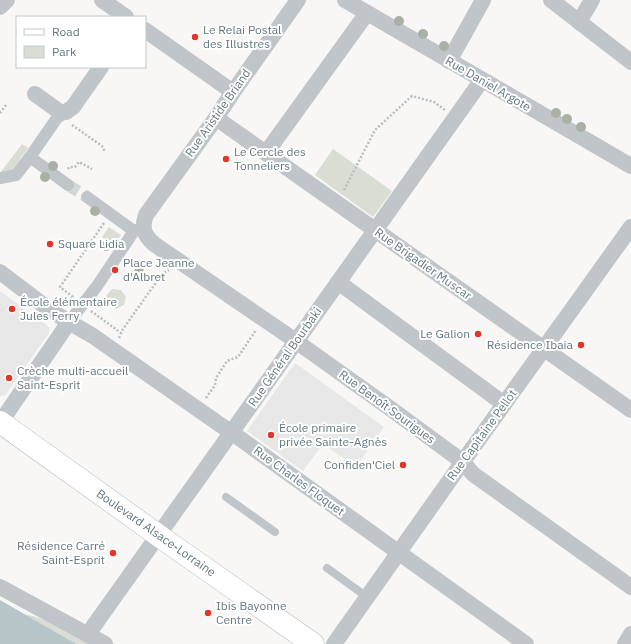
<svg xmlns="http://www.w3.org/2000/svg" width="631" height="644" viewBox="0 0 631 644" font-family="'IBM Plex Sans',sans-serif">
  <rect width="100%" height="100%" fill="#f8f7f5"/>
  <g fill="#e6e7e6">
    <polygon points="0,291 49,327 49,333 5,395 0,396"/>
    <polygon points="295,363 384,427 356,467 323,444 303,471 247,431"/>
  </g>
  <g fill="#d9ddd4">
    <polygon points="22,144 28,148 16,165 10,172 0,173"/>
    <polygon points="333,149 392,191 373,217 315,175"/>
    <polygon points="109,227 121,235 114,245 102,237"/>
    <polygon points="112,289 121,290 126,297 124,305 116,309 108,305 106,296"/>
    <path d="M24,614C47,618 69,633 90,644H71Z"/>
  </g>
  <polygon fill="#b6c6c8" points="0,600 76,644 0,644"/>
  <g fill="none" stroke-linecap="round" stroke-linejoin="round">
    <polyline stroke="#d3d7d8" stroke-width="12" stroke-dasharray="12 6" stroke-linecap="butt" points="68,185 87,197"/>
    <defs>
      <polyline id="secondary" points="0,422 169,543 313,644"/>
    </defs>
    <use href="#secondary" stroke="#b1b9bc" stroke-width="23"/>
    <g stroke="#b9bec0" stroke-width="2.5" stroke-dasharray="2 2" stroke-linecap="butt">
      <polyline points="0,113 6,105"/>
      <polyline points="72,125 102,146 105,152"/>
      <polyline points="68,169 69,167 75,167 79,162 92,169"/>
      <polyline points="344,190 375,130 412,96 434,102 445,110"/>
      <polyline points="73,297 60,287 104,223"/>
      <polyline points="91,311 121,333"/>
      <polyline points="119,338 123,329 162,274 169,270"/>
      <polyline points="206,398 215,385 216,378 227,361 238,357 256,330"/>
    </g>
    <g stroke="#bfc5c8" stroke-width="8">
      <polyline points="226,497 275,532"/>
      <polyline points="327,568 367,597"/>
    </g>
    <g stroke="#bfc5c8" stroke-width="12">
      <polyline points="30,157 68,185"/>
      <polyline points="0,178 16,175 30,157 57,118 66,112"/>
      <polyline points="87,197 134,231"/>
      <polyline points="69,322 97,286 134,231 137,230"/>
    </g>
    <g stroke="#bfc5c8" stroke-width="16">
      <polyline points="102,0 126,17"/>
      <path d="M298,0L233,92L216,118L146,215C141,228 144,235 154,244L290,337L391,409L463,462L473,474L631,587"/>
      <polyline points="345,0 631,166"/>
      <polyline points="551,0 631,62"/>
      <polyline points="0,7 7,0"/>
      <polyline points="579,22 592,0"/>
      <polyline points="145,30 233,92"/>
      <polyline points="449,61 483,0"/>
      <polyline points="35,94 60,112 66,112 73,107 101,67"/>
      <polyline points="216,118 631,410"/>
      <polyline points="266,153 367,13"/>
      <polyline points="0,272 50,310 69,322 93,336 242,440 526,644"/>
      <polyline points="338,282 504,404"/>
      <polyline points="0,423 69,322"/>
      <polyline points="0,587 105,644"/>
      <polyline points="88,634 482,80"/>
      <polyline points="334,644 469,453 631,227"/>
      <polyline points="625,644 631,634"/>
    </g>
    <use href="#secondary" stroke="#fff" stroke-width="22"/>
  </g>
  <g fill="#a9b1a4">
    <circle cx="399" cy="21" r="5"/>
    <circle cx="423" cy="34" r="5"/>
    <circle cx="444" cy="46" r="5"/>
    <circle cx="556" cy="113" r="5"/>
    <circle cx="567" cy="119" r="5"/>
    <circle cx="581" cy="127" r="5"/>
    <circle cx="53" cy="166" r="5"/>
    <circle cx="45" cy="177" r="5"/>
    <circle cx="95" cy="211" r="5"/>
    <circle cx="106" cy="246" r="5"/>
    <circle cx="139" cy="272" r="5"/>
  </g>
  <g fill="#e3362a" stroke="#fff" stroke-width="1.5">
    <circle cx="195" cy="37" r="4"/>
    <circle cx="226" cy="159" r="4"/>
    <circle cx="50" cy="244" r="4"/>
    <circle cx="115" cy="270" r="4"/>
    <circle cx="12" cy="309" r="4"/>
    <circle cx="478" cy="334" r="4"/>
    <circle cx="581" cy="345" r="4"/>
    <circle cx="9" cy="378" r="4"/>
    <circle cx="271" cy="435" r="4"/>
    <circle cx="403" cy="465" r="4"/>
    <circle cx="113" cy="553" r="4"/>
    <circle cx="208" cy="613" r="4"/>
  </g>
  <g text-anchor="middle" stroke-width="4" stroke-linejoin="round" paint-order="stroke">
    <g font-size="12" fill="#637880" stroke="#fff" text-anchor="start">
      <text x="203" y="34">Le Relai Postal<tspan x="203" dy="14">des Illustres</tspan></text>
      <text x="234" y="156">Le Cercle des<tspan x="234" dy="14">Tonneliers</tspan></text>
      <text x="58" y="248">Square Lidia</text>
      <text x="123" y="267">Place Jeanne<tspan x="123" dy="14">d'Albret</tspan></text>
      <text x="20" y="306">École élémentaire<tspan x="20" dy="14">Jules Ferry</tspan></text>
      <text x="470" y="338" text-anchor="end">Le Galion</text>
      <text x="573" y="349" text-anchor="end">Résidence Ibaia</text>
      <text x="17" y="375">Crèche multi-accueil<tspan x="17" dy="14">Saint-Esprit</tspan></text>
      <text x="279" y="432">École primaire<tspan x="279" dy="14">privée Sainte-Agnès</tspan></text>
      <text x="395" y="469" text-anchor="end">Confiden'Ciel</text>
      <text x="105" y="550" text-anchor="end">Résidence Carré<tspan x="105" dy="14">Saint-Esprit</tspan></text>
      <text x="216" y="610">Ibis Bayonne<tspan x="216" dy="14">Centre</tspan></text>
    </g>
    <g font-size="12" fill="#637880" stroke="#fff">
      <text transform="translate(488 84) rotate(30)" y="4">Rue Daniel Argote</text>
      <text transform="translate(218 113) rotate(-55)" y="4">Rue Aristide Briand</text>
      <text transform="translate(423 264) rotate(35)" y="4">Rue Brigadier Muscar</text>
      <text transform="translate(285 357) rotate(-55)" y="4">Rue Général Bourbaki</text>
      <text transform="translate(387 407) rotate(36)" y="4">Rue Benoît Sourigues</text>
      <text transform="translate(482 435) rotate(-54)" y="4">Rue Capitaine Pellot</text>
      <text transform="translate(299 481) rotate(36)" y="4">Rue Charles Floquet</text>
      <text transform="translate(156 533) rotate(35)" y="4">Boulevard Alsace-Lorraine</text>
    </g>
  </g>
  <rect x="16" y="16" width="130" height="52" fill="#ffffff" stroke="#c1c9cc"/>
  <rect x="24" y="29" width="20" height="6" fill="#ffffff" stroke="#c1c9cc"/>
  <text x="52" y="36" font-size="12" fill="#637880">Road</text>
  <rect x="24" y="46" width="20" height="12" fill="#d9ddd4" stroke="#c1c9cc"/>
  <text x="52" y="56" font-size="12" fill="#637880">Park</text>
</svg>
